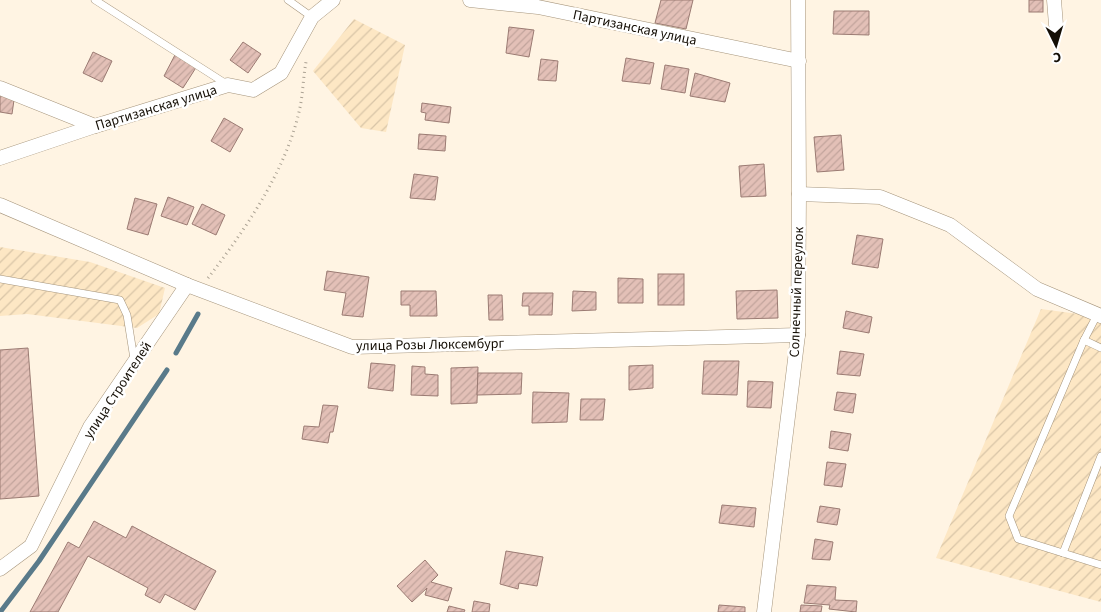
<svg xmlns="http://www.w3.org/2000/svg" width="1101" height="612" viewBox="0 0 1101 612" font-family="'Source Sans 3',sans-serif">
  <defs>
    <pattern id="industrial-furrows" width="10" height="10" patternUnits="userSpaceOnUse" patternTransform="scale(1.25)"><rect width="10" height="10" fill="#fde7c4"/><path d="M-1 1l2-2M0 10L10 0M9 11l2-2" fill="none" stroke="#d8c5a7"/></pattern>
    <pattern id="building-hatch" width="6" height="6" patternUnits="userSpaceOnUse" patternTransform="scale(1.25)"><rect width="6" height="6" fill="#e3c0b7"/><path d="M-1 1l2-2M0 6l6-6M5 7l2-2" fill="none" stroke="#c2a49c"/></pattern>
  </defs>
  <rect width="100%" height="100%" fill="#fff4e3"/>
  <g fill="url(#industrial-furrows)">
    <polygon points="354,19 405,45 386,132 361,128 313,71"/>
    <polygon points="0,247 90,262 165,288 159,314 137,328 27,314 0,316"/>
    <polygon points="1041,309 1101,317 1101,602 936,558"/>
  </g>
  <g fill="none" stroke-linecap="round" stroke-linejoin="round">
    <g stroke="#597a8a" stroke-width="5">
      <polyline points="176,353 198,314"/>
      <polyline points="1,611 39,561 167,370"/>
    </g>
  </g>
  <g fill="url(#building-hatch)" stroke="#9b7b73">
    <polygon points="661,0 693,0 686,29 655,23"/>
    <rect x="1029" y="0" width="14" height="12"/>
    <polygon points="834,11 869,11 869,35 833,34"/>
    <polygon points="509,27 534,30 529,57 506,53"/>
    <polygon points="243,42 261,54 248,73 230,60"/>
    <polygon points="93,52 112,61 102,82 83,73"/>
    <polygon points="176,53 197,66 183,88 164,76"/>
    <polygon points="626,58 654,63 650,84 622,81"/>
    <polygon points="541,59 558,61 556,81 538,80"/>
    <polygon points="665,65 689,69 685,93 661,89"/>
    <polygon points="695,73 730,83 725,102 690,96"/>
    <polygon points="0,90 15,93 12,114 0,112"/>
    <polygon points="422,103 451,107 449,123 425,120 426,113 421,112"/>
    <polygon points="224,118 243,129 230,152 211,141"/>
    <polygon points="419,134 446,136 445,151 418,149"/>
    <polygon points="841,135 844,170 817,172 814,137"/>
    <polygon points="764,164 766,196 741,197 739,166"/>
    <polygon points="414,174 438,177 435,200 410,198"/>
    <polygon points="168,197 194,207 187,225 161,216"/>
    <polygon points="135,198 157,204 148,235 127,229"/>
    <polygon points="202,204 225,215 216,235 192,224"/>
    <polygon points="857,235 883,239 878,268 852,264"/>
    <polygon points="327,271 369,277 363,317 342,315 346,293 324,290"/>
    <rect x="658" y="274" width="26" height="31"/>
    <polygon points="618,278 643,279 643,303 618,303"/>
    <polygon points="777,290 778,318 737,319 736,291"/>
    <polygon points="401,291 436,291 437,316 410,316 410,305 401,305"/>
    <polygon points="573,291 596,292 596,310 572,311"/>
    <polygon points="523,293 553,293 552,315 529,315 529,306 522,306"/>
    <polygon points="488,295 502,295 503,320 489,320"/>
    <polygon points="846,311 872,317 869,333 843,328"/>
    <polygon points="28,348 39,496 0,499 0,350"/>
    <polygon points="840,351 864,354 860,376 837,374"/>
    <polygon points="704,361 739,361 737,395 702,394"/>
    <polygon points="371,363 395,365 393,391 368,388"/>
    <polygon points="653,365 653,388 629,390 629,366"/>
    <polygon points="412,366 425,367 425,374 438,375 438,396 411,395"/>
    <polygon points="478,367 477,403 451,404 451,368"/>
    <polygon points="478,373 522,373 521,394 477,395"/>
    <polygon points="748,381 773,382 771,408 747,407"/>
    <polygon points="533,392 569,393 567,422 532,423"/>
    <polygon points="837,392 856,394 853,413 834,410"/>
    <polygon points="581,399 605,399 603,420 580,420"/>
    <polygon points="323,405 338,406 333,432 330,432 328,443 302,439 304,426 319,427"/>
    <polygon points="831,431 851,434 848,451 829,448"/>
    <polygon points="827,462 846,464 842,487 824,485"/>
    <polygon points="722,505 756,508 754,527 719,523"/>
    <polygon points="820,506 840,509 837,525 817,522"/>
    <polygon points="94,521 126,538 132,526 216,571 195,610 165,594 160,603 145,595 148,588 88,556 58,612 30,612 68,542 79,548"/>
    <polygon points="815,539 833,542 830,560 812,559"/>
    <polygon points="506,551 543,557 537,586 519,583 518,589 500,584"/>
    <polygon points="425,560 438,575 431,582 452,588 448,601 425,595 427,588 412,602 397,586"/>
    <polygon points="807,585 836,587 835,600 857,601 856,612 829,609 830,605 804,603"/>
    <polygon points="474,601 490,604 489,612 472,612"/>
    <polygon points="719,605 745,607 745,612 718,612"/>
    <polygon points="801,605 822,606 821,612 800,612"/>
    <polygon points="449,606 465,610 464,612 447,612"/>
  </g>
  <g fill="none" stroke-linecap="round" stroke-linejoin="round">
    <defs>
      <g id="lane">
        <polyline points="95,0 228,85"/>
        <polyline points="288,0 312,17"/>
        <polyline points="0,279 120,300 127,315 134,359"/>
        <polyline points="1097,315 1084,340 1009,516 1018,539 1063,553 1101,456"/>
        <polyline points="1084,340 1101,348"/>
        <polyline points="1063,553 1101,565"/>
      </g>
      <g id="street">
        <polyline points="470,0 538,7 799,61"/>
        <polyline points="1054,0 1056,25"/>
        <polyline points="0,88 95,126"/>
        <polyline points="0,158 95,126 228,85 253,90 281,73 312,17 333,0"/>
        <polyline points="799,194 880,197 950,225 1037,289 1101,316"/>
        <polyline points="0,205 187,285 352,347 798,335"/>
        <polyline points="0,569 31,546 90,427 187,285"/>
        <polyline points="764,612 798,335 799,194 798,0"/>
      </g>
    </defs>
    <use href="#lane" stroke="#a6957c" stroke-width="8"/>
    <use href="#street" stroke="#a6957c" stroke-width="15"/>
    <path stroke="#aba293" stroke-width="3" stroke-dasharray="1 4" stroke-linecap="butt" d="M208,278C245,230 285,172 299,112C303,96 303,78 306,62"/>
    <use href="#lane" stroke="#fff" stroke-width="7"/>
    <use href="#street" stroke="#fff" stroke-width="14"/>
  </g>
  <g text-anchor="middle" stroke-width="5" stroke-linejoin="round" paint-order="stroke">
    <g font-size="14" fill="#140e05" stroke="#fff">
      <text transform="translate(635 27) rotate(12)" y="5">Партизанская улица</text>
      <text transform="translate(156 107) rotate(-17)" y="5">Партизанская улица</text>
      <text transform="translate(796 292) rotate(-88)" y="5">Солнечный переулок</text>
      <text transform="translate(430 344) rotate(-1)" y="5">улица Розы Люксембург</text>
      <text transform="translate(117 390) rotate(-57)" y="5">улица Строителей</text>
    </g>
  </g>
  <g transform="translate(1056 45) rotate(175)" stroke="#ffffff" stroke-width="4" paint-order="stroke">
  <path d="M0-4L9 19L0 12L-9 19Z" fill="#140e05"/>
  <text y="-8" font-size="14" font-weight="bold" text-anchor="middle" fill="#140e05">С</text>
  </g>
</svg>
